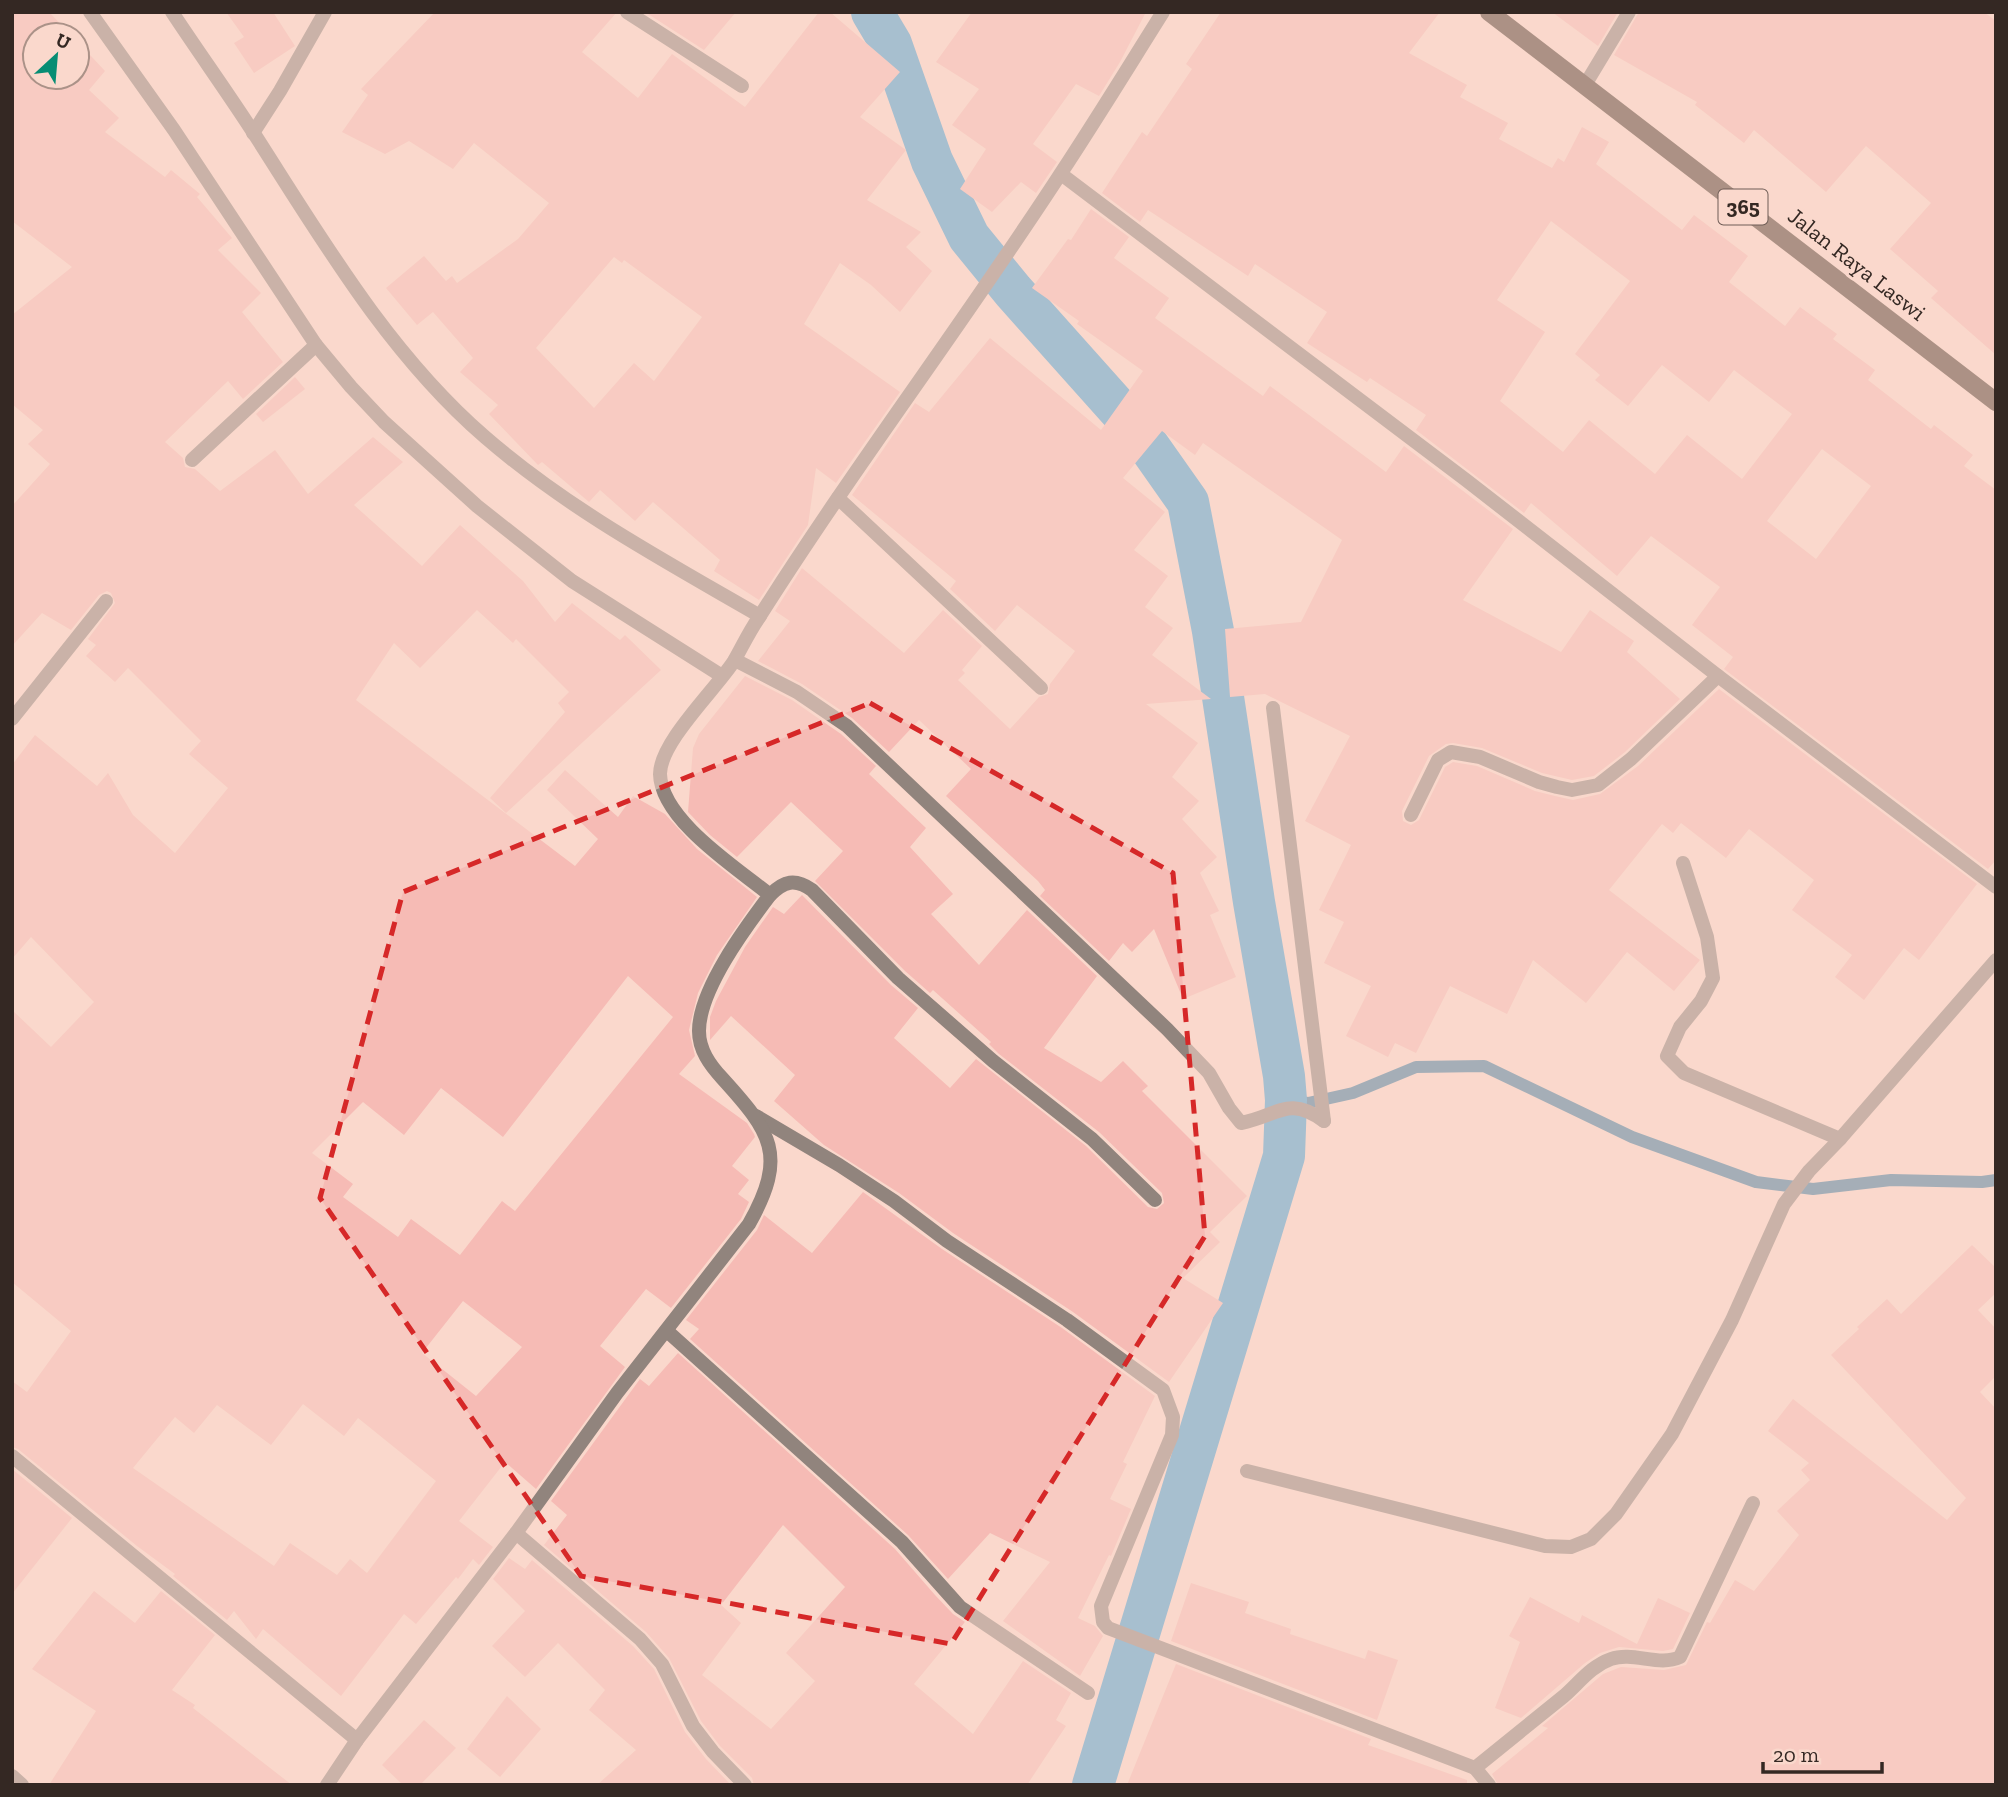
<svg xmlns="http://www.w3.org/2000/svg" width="2008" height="1797" viewBox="0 0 2008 1797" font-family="'Zilla Slab',serif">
  <rect width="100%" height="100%" fill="#fad8cc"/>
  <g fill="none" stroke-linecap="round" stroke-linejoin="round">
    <polyline stroke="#3f7b9e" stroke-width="12" points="1286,1100 1308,1103 1353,1093 1416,1067 1484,1066 1632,1137 1756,1182 1813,1189 1891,1180 1982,1182 1996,1180"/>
    <polyline stroke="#449fd3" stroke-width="42" points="872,12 891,44 932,161 969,237 1013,291 1138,431 1188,502 1213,631 1254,902 1284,1076 1286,1100 1284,1156 1093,1785"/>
  </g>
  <g fill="#f6bbb5" fill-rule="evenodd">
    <path d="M12,12H49L71,35H35V77H77V41L105,71L89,90L119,118L105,132L165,177L171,170L200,194L197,197L232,238L218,250L261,293L242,312L283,362L243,399L228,381L165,442L183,458L185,467L195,469L220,491L275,450L308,494L373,437L403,462L354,505L422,566L460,525L523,581L555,622L572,603L620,640L625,635L661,670L506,813L490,798L565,712L558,703L569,692L516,639L513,643L477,610L420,668L394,643L356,700L575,866L598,839L547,790L565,770L618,817L633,796L665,814L697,849L757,897L717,955L698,993L689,1030L695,1056L679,1074L747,1123L754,1134L755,1137L732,1166L749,1180L738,1194L749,1202L741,1219L671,1308L646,1289L600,1346L625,1367L536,1489L505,1462L459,1521L493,1547L479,1565L473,1559L458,1579L456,1577L416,1624L404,1614L341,1696L263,1629L256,1639L234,1611L227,1620L173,1576L175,1574L137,1546L18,1449L12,1447V1381L27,1392L71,1331L12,1282V1010L51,1047L94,1002L31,937L12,959V765L35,735L97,786L108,773L133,815L175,853L228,788L189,754L201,741L128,668L115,682L86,656L96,645L88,639L115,603L111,593L107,591L99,595L71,630L42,613L12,646V506L50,464L28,444L43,430L12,404V315L72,267L12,221ZM628,976L673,1017L515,1211L502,1201L460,1255L411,1219L398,1237L343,1197L353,1184L312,1153L363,1102L404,1135L441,1088L503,1137ZM463,1301L522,1347L476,1396L422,1353ZM303,1404L344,1436L358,1418L436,1481L367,1573L350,1559L337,1575L290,1543L274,1566L133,1468L175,1417L194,1433L217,1405L271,1445Z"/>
    <polygon points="226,12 273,12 295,46 254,73 234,43 244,37"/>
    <path d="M435,12H617L582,52L638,98L672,54L745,107L819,12H830L900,72L860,117L906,150L867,200L921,232L906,247L932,271L900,312L871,285L840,263L804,324L900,392L836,483L816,468L808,525L759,600L714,571L720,560L653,502L635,521L600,490L589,502L542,462L538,465L489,414L498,405L460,372L473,358L433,312L417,325L386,288L424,256L446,281L452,276L457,283L518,239L549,203L474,143L453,169L409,141L385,154L342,132L368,95L361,89ZM614,257L622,263L624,260L702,317L654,381L634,363L594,408L536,348Z"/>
    <polygon points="645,12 736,12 704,50"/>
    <polygon points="972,12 1146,12 1120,62 1099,96 1076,84 1033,144 1057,162 1036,193 1021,182 992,212 960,189 986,149 952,125 979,89 936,62"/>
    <path d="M1221,12H1440L1409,53L1467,85L1460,97L1508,123L1499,139L1552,168L1558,158L1564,162L1582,127L1609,142L1596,164L1682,230L1694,215L1748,256L1729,282L1785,326L1800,307L1837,334L1833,339L1875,370L1868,380L1931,429L1934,425L1973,455L1964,466L1996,490V860L1988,869L1724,669L1733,657L1692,625L1720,587L1651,536L1617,576L1531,503L1524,513L1416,430L1426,415L1370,378L1367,382L1307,343L1327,312L1255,264L1248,276L1148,210L1140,222L1102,193L1142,132L1147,136L1192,69L1186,64ZM1551,221L1630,281L1575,354L1600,375L1595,380L1628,406L1662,365L1709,402L1734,370L1792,414L1742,479L1687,435L1655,474L1589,420L1563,452L1500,401L1545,332L1497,300ZM1822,449L1871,486L1816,559L1767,521Z"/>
    <polygon points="1552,12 1618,12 1598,46"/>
    <polygon points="1639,12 1984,12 1996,21 1996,355 1931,298 1938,291 1890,249 1931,203 1866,146 1826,192 1754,130 1744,143 1695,105 1697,102 1614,55"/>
    <polygon points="1091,209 1129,237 1114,258 1169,298 1155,318 1263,396 1270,386 1386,472 1404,446 1513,529 1463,600 1561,652 1590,610 1634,641 1627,652 1680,699 1625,752 1594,776 1572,780 1542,773 1482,748 1453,743 1446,744 1429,756 1402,811 1403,821 1411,825 1419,820 1445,767 1453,762 1477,766 1535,791 1555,796 1573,800 1600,794 1638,766 1719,689 1977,884 1919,960 1904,948 1864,1000 1835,977 1852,955 1792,910 1814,880 1749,829 1726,858 1681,823 1673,833 1662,824 1609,890 1700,960 1674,991 1627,952 1586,1003 1533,960 1507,1014 1450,986 1416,1053 1395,1043 1388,1057 1346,1036 1371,986 1324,963 1344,922 1319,910 1351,845 1305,821 1350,736 1265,694 1230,697 1225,629 1301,622 1342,540 1203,443 1195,455 1162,431 1123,478 1165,512 1134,550 1168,576 1145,607 1173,628 1152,655 1211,699 1146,704 1198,743 1172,777 1199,801 1182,819 1217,857 1200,873 1219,911 1210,915 1236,977 1183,999 1154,929 1132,952 1123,943 1109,961 1040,896 1045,890 1038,881 946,796 971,769 919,720 889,752 852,718 802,684 758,661 790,621 775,611 802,568 904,653 943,610 982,646 962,670 965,673 958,680 1010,729 1039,697 1048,694 1050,684 1075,651 1017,605 995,631 950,589 956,581 852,495 915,403 929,412 990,338 1101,430 1143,371 1077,324 1079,321 1032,288 1068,239 1071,240"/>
    <polygon points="295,377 305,389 263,422 256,414"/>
    <polygon points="745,676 792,700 841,734 876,766 869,774 926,828 910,847 953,894 931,914 979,965 1027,910 1097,976 1044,1048 1101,1082 1123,1061 1148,1086 1142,1091 1247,1196 1210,1232 1220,1242 1183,1278 1223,1303 1169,1382 1073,1312 953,1233 899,1193 824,1145 774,1101 795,1075 731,1016 710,1040 710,1017 716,1001 745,947 773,907 784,914 802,895 891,985 918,1008 894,1038 950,1088 976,1059 1086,1146 1148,1207 1157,1209 1164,1203 1162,1193 1099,1132 999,1054 989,1044 991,1042 933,990 930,993 905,971 815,881 843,851 791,802 737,857 710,835 688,812 693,748 699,734"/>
    <polygon points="863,1192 942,1249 1062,1328 1155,1396 1123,1462 1127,1464 1110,1499 1131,1509 1111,1556 1109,1555 1078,1618 1095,1626 1103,1636 1080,1676 1003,1621 1050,1562 990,1533 948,1579 908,1535 690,1339 699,1329 686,1320 757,1230 764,1215 812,1253"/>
    <polygon points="1972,1245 1996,1268 1996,1293 1978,1310 1996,1329 1996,1376 1980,1392 1996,1409 1996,1785 1498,1785 1492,1774 1548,1728 1542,1726 1603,1674 1621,1667 1664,1670 1686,1665 1707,1622 1710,1623 1735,1580 1754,1591 1799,1535 1777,1511 1810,1480 1801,1470 1809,1463 1768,1431 1793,1399 1947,1520 1966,1498 1831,1355 1859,1329 1857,1327 1887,1299 1901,1314"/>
    <path d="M678,1353L895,1549L935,1595L953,1614L965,1622L914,1684L973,1734L1023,1661L1071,1693L1056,1720L1066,1726L1027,1785H754L752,1778L720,1746L701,1721L669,1658L646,1632L544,1545L567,1515L551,1501L640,1379L649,1386ZM783,1525L845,1587L786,1653L815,1681L771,1729L702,1675L741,1623L721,1605Z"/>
    <polygon points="12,1469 72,1518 12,1594"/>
    <polygon points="509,1558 525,1569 532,1560 633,1646 654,1669 685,1732 706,1759 731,1785 597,1785 636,1750 589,1710 605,1690 558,1643 525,1677 492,1646 525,1611 493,1579"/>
    <polygon points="1191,1583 1249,1602 1245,1613 1291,1629 1290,1634 1365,1659 1368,1650 1398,1660 1377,1720 1171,1641"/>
    <polygon points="94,1591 135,1623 161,1591 215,1635 172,1690 195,1705 193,1708 292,1785 49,1785 96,1711 32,1669"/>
    <polygon points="1530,1597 1579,1623 1582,1615 1637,1644 1658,1598 1690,1613 1673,1649 1663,1651 1619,1647 1600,1653 1585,1663 1521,1718 1495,1708 1520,1642 1509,1636"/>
    <polygon points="1176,1664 1371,1739 1368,1745 1467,1780 1467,1785 1127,1785"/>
    <polygon points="507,1696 541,1729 500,1777 467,1749"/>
    <polygon points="424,1720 456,1748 420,1785 403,1785 382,1765"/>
  </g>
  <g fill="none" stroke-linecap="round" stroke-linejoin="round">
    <g stroke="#91847d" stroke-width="14">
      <polyline points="90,12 174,130 316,345 351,387 384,422 477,506 572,581 722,676"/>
      <path d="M172,12C199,53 228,93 255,135C323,241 389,354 485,437C568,509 665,561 760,616"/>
      <polyline points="627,12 742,86"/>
      <polyline points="1585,85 1629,12"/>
      <polyline points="253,133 280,91 325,12"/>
      <polyline points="1061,174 1466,480 1718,676 1996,887"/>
      <polyline points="192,460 316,345"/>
      <polyline points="838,498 1041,688"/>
      <path d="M735,660L797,692L847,726L1167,1029L1209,1073L1229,1108L1241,1123C1278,1116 1288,1095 1324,1121"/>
      <polyline points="1273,708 1324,1121"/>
      <polyline points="12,719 106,601"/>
      <polyline points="1411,815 1438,760 1451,752 1480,757 1539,782 1557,787 1572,790 1598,785 1631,759 1718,676"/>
      <polyline points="1683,863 1707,937 1713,978 1701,1001 1680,1027 1667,1056 1684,1073 1840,1139 1996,960"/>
      <path d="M770,895C784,881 795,878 812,890L898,978L993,1061L1092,1139L1155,1200"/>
      <polyline points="756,1116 839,1165 894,1201 947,1241 1067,1320 1163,1390 1173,1417 1172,1435 1101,1606 1103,1622 1108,1628 1475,1768"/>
      <polyline points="667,1331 902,1542 960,1607 1088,1693"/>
      <polyline points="12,1456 357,1740"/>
      <polyline points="1247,1471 1545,1546 1571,1547 1591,1539 1616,1514 1672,1434 1732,1320 1784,1204 1809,1171 1840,1139"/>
      <polyline points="516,1533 640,1639 662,1664 693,1726 713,1752 745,1785"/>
      <polyline points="12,1776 22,1785"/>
      <path d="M327,1785L357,1740L516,1533L617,1393L749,1224C788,1155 771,1132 722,1078C710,1065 699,1050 699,1031C699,990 745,928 770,895C737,868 661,820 660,774C660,742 716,689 734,661C742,647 749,632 758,619C854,467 963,324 1061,173C1096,120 1129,66 1163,12"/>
      <path d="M1489,1785L1475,1768C1505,1744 1534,1720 1564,1696C1579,1683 1591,1666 1611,1659C1633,1651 1659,1667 1680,1657L1753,1503"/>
    </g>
    <polyline stroke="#4f3b2f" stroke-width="18" points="1489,12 1996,402"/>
  </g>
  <path d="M0 0H2008V1797H0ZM870,703L1173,873L1205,1236L951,1644L581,1576L320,1198L403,892Z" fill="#fad8cc" fill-opacity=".55" fill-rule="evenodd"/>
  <path fill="none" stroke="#d62828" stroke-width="5" stroke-dasharray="14 9" stroke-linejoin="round" d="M870,703L1173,873L1205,1236L951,1644L581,1576L320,1198L403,892Z"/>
  <g text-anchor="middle" stroke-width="6" stroke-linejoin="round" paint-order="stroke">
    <rect fill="#fad8cc" stroke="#6f5d56" stroke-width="2" x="1718.5" y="189.5" width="49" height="35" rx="5"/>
    <g font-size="21" font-weight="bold" fill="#342823">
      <text x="1743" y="214">365</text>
    </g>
    <g font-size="23" fill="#342823" stroke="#fad8cc">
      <text transform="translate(1857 264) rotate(38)" y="8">Jalan Raya Laswi</text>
    </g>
  </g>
  <rect width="2008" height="1797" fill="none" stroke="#342823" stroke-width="28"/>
  <g transform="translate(56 56) rotate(26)"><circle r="33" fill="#fad8cc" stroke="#ab9288" stroke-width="2"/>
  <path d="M0-5L12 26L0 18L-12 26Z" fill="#078d74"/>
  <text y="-10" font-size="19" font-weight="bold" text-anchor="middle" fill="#342823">U</text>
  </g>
  <path d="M1763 1762v10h119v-10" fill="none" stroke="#342823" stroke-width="3.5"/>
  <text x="1773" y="1762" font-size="21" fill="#342823" stroke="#fad8cc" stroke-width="5" paint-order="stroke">20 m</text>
</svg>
